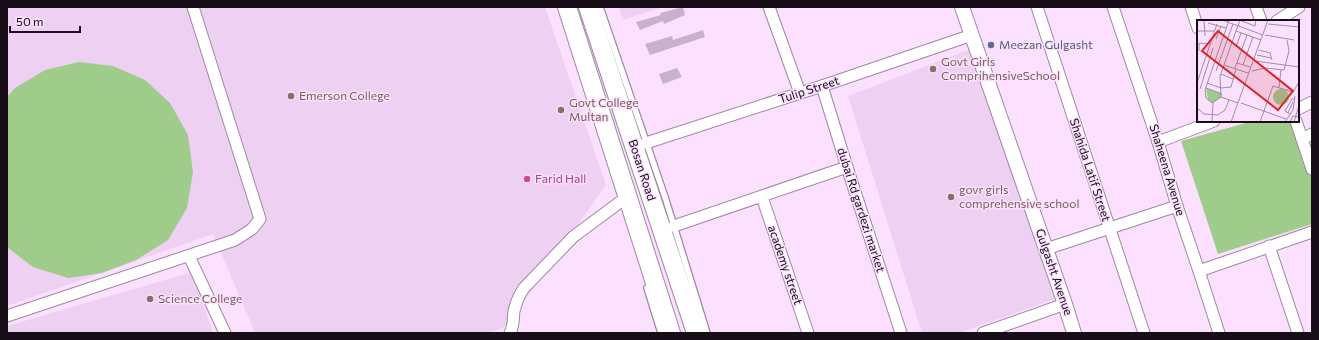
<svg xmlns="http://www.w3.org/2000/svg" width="1319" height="340" viewBox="0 0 1319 340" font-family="Commissioner,sans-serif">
  <rect width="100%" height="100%" fill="#fbe1ff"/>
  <g fill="#eed0f2">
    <polygon points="7,7 545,7 606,185 506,326 490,333 255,333 213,234 7,306"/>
    <polygon points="619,7 663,7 623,20"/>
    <polygon points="973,48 1057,298 959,333 922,333 848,96"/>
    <polygon points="192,272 213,333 7,333 7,326"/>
  </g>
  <g fill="#9fcc8b">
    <polygon points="79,62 113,66 145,80 170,103 188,135 193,172 187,208 168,240 136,260 102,273 68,278 33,267 7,247 7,97 15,88 45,70"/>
    <polygon points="1253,121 1298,121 1312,158 1312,224 1218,254 1181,141"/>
  </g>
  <g fill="#c9b1cd">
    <polygon points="683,7 685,15 664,24 663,21 640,30 636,22 661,15 660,13"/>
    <polygon points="703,30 705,37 650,55 645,44 672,36 673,40"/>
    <polygon points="677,68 682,77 663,84 659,74"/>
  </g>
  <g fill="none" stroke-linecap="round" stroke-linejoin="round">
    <defs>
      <g id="service">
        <polyline points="600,7 665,197 707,333"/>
        <polyline points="647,288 661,333"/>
      </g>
      <g id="minor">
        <polyline points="769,7 800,93"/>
        <polyline points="1037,7 1144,333"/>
        <polyline points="1113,7 1158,142 1177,206 1199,271 1219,333"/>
        <polyline points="1191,7 1198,28"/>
        <polyline points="1256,7 1261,21"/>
        <polyline points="1277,21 1299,7"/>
        <polyline points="822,86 847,167 901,333"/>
        <polyline points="1298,109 1312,102"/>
        <polyline points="1296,121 1312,169"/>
        <polyline points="1302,139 1312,134"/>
        <polyline points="1158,142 1214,121"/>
        <polyline points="646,143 822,86 972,35"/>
        <polyline points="762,197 808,333"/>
        <polyline points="674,226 847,167"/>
        <polyline points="1269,246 1298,333"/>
        <polyline points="1046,249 1177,206"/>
        <polyline points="189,256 225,333"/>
        <polyline points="1199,271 1312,232"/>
        <polyline points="7,316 235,240 252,229 260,219 193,7"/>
        <path d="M510,333C514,326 513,319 514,311C516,303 519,295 524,288L573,237L620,202"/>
        <polyline points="983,333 1065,304"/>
      </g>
      <polyline id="tertiary" points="962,7 1065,304 1074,333"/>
      <g id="primary">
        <polyline points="567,7 671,333"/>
        <polyline points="588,7 696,333"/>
      </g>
    </defs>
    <use href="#service" stroke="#9e87a2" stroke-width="8"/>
    <use href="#minor" stroke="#9e87a2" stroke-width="13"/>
    <use href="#tertiary" stroke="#9e87a2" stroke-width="16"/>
    <use href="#primary" stroke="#9e87a2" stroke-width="20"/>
    <use href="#service" stroke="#fff" stroke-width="5.5"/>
    <use href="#minor" stroke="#fff" stroke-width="11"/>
    <use href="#tertiary" stroke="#fff" stroke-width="14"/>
    <use href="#primary" stroke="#fff" stroke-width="18"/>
  </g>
  <circle fill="#5c6f8a" stroke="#fbe1ff" stroke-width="1.5" cx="991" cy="45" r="4"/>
  <g fill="#8d6e63" stroke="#fbe1ff" stroke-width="1.5">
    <circle cx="933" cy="69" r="4"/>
    <circle cx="291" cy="96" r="4"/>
    <circle cx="561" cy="110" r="4"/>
    <circle cx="951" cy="197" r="4"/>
    <circle cx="150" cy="299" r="4"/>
  </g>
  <circle fill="#d1479c" stroke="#fbe1ff" stroke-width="1.5" cx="527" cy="179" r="4"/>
  <g text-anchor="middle" stroke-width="3" stroke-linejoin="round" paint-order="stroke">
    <g font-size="12" fill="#4e5e75" stroke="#fbe1ff" text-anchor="start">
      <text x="999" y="49">Meezan Gulgasht</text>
    </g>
    <g font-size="12" fill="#785e54" stroke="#fbe1ff" text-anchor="start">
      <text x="941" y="66">Govt Girls<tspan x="941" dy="14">ComprihensiveSchool</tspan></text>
      <text x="299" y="100">Emerson College</text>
      <text x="569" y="107">Govt College<tspan x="569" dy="14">Multan</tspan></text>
      <text x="959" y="194">govr girls<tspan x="959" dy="14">comprehensive school</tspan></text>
      <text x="158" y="303">Science College</text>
    </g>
    <g font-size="12" fill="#170e18" stroke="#fbe1ff">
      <text transform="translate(809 90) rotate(-18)" y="4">Tulip Street</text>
      <text transform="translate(642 170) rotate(72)" y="4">Bosan Road</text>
      <text transform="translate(1090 170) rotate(72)" y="4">Shahida Latif Street</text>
      <text transform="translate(1167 170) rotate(73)" y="4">Shaheena Avenue</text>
      <text transform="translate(861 210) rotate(72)" y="4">dubai Rd gardezi market</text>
      <text transform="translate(785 265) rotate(71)" y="4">academy street</text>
      <text transform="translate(1054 272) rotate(71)" y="4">Gulgasht Avenue</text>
    </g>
    <g font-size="12" fill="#b23c85" stroke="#fbe1ff" text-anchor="start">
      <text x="535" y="183">Farid Hall</text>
    </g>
  </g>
  <g transform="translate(1197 20)">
    <rect width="102" height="102" fill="#fbe1ff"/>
    <path d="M9,68L25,74L24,77L16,83L11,80ZM76 77a8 8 0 1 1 16 0a8 8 0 1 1-16 0Z" fill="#9fcc8b"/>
    <path fill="none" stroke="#a08da3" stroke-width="1" d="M7,0L8,16M25,0L66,15M42,0L58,6L59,0M11,3L29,8M71,4L102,7M0,11H17M39,11L64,20M68,15L97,20M19,19L24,6M39,27L44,13M62,30L73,33L75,40M2,31V23L13,24M60,35L74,38M58,41L102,47M40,43L53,47M27,45L51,53M46,45L56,17M38,48L50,15M19,51L36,4M55,51L68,48L87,50L92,31L90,20M24,54L36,59M0,63L20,4M10,63L24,68L34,67L39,49M82,67L84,50M9,68L25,74M3,69L16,28M24,77L41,83M15,83L24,77L23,56L43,0M15,83L9,78L8,70L32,0M44,83L89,99M0,88L7,94L21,95L28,90L32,80M91,93L96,82M93,94L88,91L95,79H98M15,102L16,83M34,102L71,0M63,102L76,66L96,72L102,62M88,102L96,90L98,76M93,102L96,96L102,97M97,102L102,85"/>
    <path fill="#d62828" fill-opacity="0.15" stroke="#d62828" stroke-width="2" d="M21,11L96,71L81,90L5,31Z"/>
    <rect width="102" height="102" fill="none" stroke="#170e18" stroke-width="2"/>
  </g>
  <rect width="1319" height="340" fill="none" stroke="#170e18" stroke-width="16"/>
  <path d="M10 26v6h70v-6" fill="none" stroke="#170e18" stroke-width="2"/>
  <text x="16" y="26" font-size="12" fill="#170e18" stroke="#fbe1ff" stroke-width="3" paint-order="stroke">50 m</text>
</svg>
